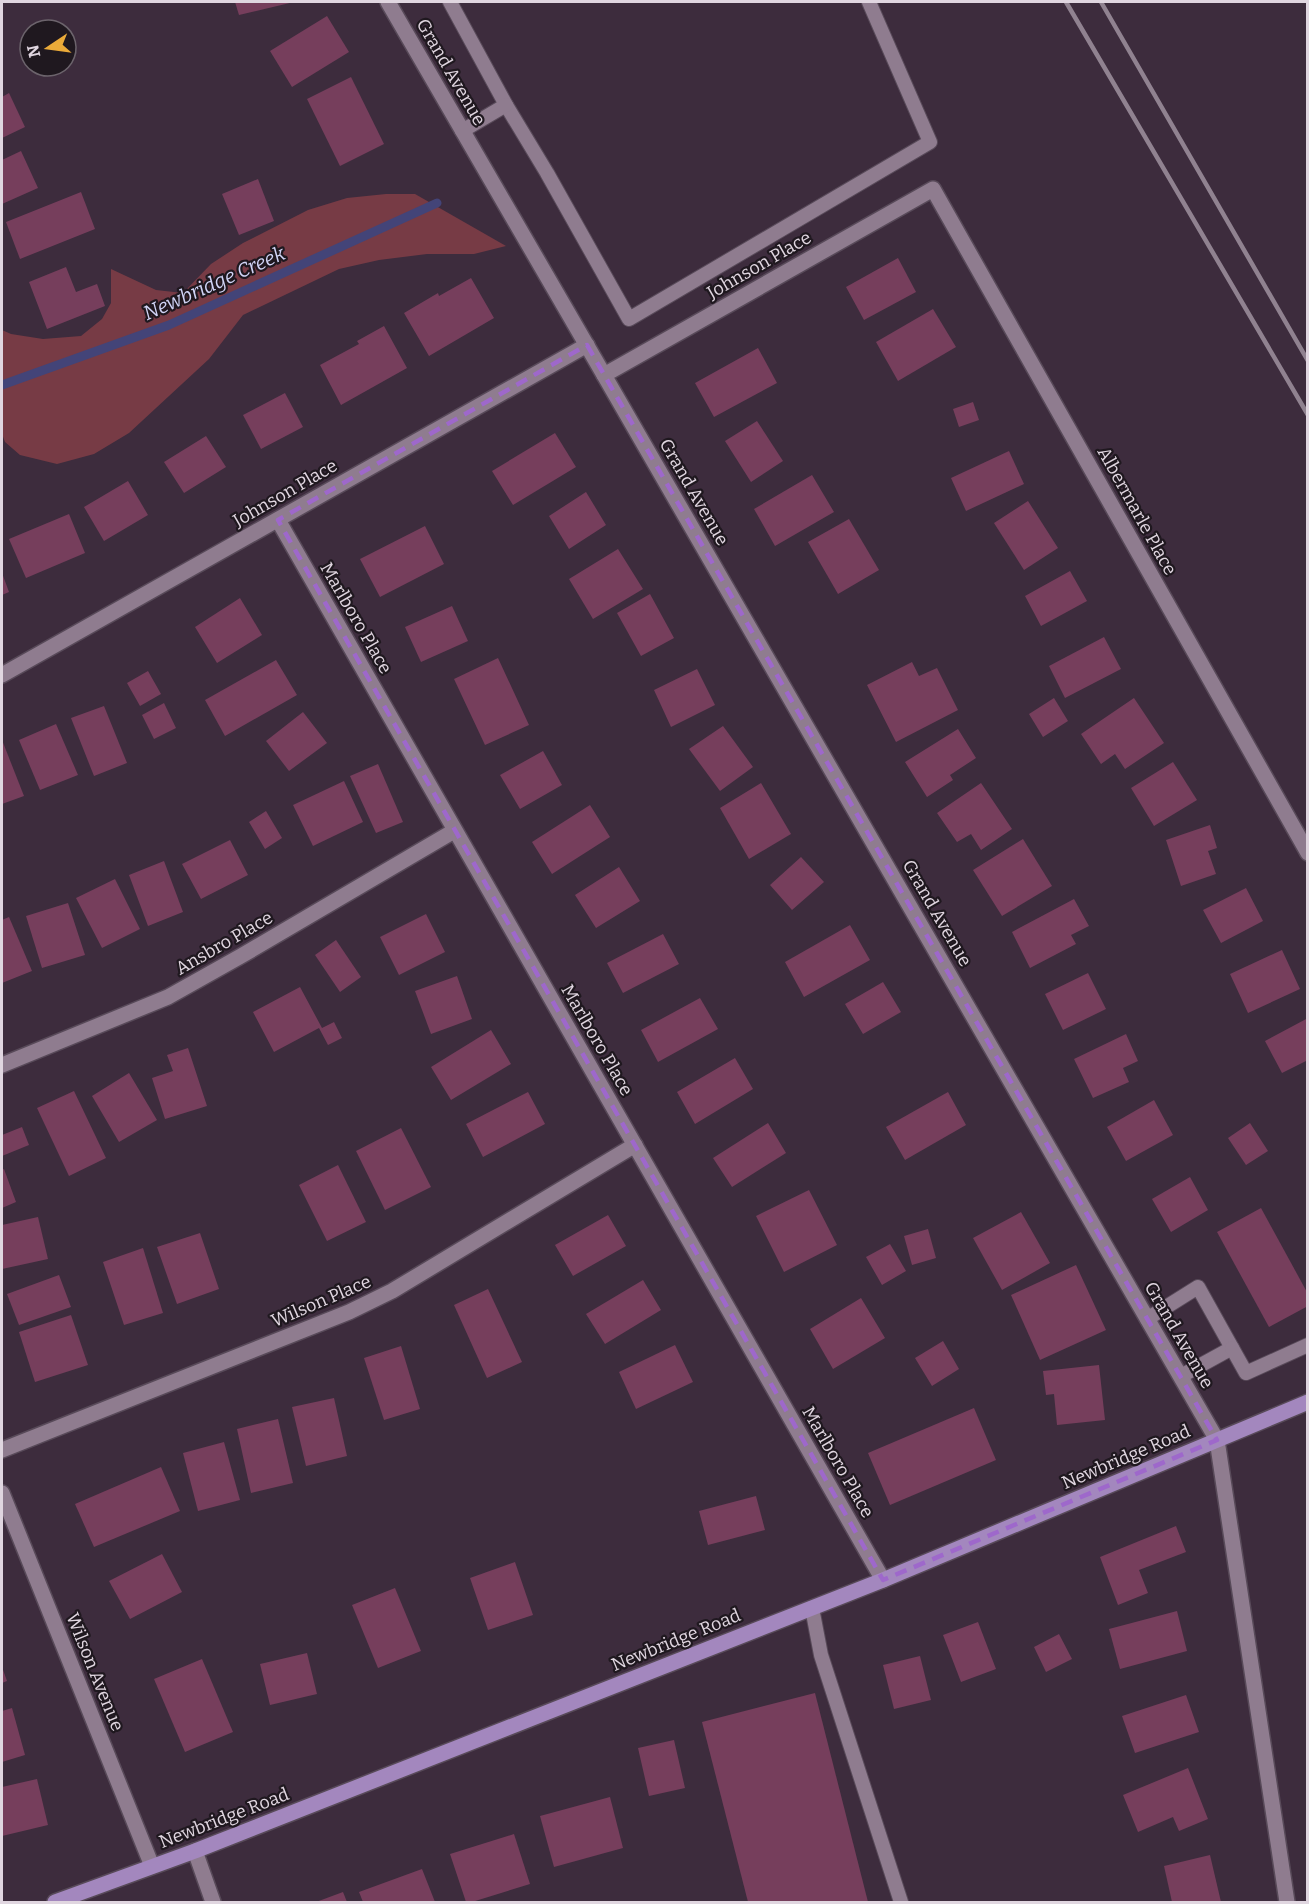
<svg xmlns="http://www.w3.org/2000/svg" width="1309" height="1904" viewBox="0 0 1309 1904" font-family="Bitter,serif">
  <rect width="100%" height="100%" fill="#3d2c3d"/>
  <polygon fill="#773b45" points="386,194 415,194 506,246 474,254 427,254 379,260 339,269 243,315 209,359 129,433 94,454 57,464 20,455 5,442 2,434 2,330 11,334 43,339 81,336 102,319 111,303 111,269 156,290 183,293 211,264 243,243 308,210 347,198"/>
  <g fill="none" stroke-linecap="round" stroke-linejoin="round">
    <polyline stroke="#434478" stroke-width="9" points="2,385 169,325 437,203"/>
  </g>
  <g fill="#763e5c">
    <polygon points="235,2 294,2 239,15"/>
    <polygon points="327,16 349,52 292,87 270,51"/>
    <polygon points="351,77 384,144 340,166 307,99"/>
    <polygon points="9,93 25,127 2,138 2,97"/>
    <polygon points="21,151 38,188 2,204 2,160"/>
    <polygon points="258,179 274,221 239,235 222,194"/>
    <polygon points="81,192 95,229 20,259 6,222"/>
    <polygon points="898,258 916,292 864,320 846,287"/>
    <polygon points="66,267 76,292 97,284 105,306 47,329 29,282"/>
    <polygon points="471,278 494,318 429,356 404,313 438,293 439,296"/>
    <polygon points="933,309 956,347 898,381 876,342"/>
    <polygon points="384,326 407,368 341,405 320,365 359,344 357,341"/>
    <polygon points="758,348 777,383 714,417 695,383"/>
    <polygon points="285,393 303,427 261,449 243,415"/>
    <polygon points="973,402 979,420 959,427 953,409"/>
    <polygon points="757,421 783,461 751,482 725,441"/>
    <polygon points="555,433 576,467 513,505 492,471"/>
    <polygon points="206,436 226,467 184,493 164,462"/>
    <polygon points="1009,451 1024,484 966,511 951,478"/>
    <polygon points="812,475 834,512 775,546 754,509"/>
    <polygon points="128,481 148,515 104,541 84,507"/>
    <polygon points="586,492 606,525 569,549 549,516"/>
    <polygon points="1028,501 1058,548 1024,570 994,523"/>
    <polygon points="69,514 85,553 26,578 9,539"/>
    <polygon points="849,519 879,570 838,594 808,542"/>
    <polygon points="425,526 444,564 380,597 360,559"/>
    <polygon points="618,549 643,589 593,619 569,579"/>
    <polygon points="1070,571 1087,601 1041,626 1025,596"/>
    <polygon points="2,573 9,592 2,595"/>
    <polygon points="650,594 674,638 641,656 617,613"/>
    <polygon points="240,598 262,635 217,663 195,627"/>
    <polygon points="452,606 468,641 421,662 405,627"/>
    <polygon points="1104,637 1121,669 1065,698 1049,666"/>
    <polygon points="498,658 529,725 485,745 454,679"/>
    <polygon points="276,660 297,695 225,736 205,700"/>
    <polygon points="912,662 919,676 937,668 958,710 896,742 867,685"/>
    <polygon points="697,669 715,705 671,727 654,690"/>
    <polygon points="148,671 161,694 140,706 127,683"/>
    <polygon points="1054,698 1068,721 1043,737 1029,714"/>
    <polygon points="1134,698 1164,743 1125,769 1115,754 1101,764 1081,734"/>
    <polygon points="164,703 176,728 154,739 142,715"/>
    <polygon points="104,706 127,763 94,776 71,718"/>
    <polygon points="303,712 327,743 289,771 266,741"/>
    <polygon points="56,724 78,775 40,790 19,740"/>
    <polygon points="723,726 753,767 720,791 689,749"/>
    <polygon points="958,729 976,758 950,775 953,780 927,797 905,762"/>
    <polygon points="2,740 24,796 2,804"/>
    <polygon points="543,751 562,785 520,809 500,775"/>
    <polygon points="1173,762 1197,800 1154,826 1131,788"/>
    <polygon points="378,764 403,822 376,833 350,776"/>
    <polygon points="344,781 363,822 313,846 293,805"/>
    <polygon points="761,783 791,834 749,859 720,808"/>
    <polygon points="981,783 1012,829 981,850 971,834 957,842 937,813"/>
    <polygon points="590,805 610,837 552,874 532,842"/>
    <polygon points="266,811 282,838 265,849 249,822"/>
    <polygon points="1210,825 1217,848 1208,851 1216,874 1181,886 1166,840"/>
    <polygon points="1023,839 1052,886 1002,916 973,870"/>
    <polygon points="230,840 248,875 201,899 182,864"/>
    <polygon points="801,857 824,882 792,910 770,885"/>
    <polygon points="164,861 183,912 148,926 129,875"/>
    <polygon points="619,867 640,901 596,928 575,895"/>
    <polygon points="115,879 140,929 102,948 76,898"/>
    <polygon points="1246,888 1263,921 1221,943 1203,910"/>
    <polygon points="1074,899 1089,926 1071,935 1076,944 1030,968 1012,932"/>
    <polygon points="68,903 85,955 42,968 26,916"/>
    <polygon points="426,914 445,952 399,975 380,937"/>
    <polygon points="9,917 32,971 2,983 2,920"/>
    <polygon points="850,925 870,960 804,997 785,962"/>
    <polygon points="663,934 679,964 623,993 607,963"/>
    <polygon points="336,940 361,977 340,992 315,955"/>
    <polygon points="1282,950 1300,989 1248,1013 1230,974"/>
    <polygon points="1088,973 1106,1009 1063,1030 1045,994"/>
    <polygon points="457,976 472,1019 431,1034 415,991"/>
    <polygon points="883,982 901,1012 863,1034 845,1004"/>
    <polygon points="300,987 322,1028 334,1022 342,1038 328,1045 319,1028 274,1052 253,1012"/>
    <polygon points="700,998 718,1029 658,1062 641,1030"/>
    <polygon points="1308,1018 1308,1060 1282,1073 1265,1041"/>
    <polygon points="491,1030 511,1064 451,1100 431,1067"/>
    <polygon points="1126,1034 1138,1061 1123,1068 1129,1082 1093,1098 1074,1059"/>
    <polygon points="188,1048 207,1106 165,1119 152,1078 173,1071 167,1055"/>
    <polygon points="735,1058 753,1089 695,1124 677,1092"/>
    <polygon points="129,1073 157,1120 119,1142 92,1096"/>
    <polygon points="74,1091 106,1158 69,1176 37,1108"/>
    <polygon points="528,1092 545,1124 483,1157 466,1124"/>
    <polygon points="948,1092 966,1125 905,1160 886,1127"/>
    <polygon points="1154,1100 1173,1135 1126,1161 1107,1127"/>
    <polygon points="768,1123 786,1153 732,1187 713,1158"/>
    <polygon points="1250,1123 1268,1151 1246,1165 1228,1138"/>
    <polygon points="22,1127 29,1145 2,1156 2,1135"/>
    <polygon points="401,1128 431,1187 385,1210 356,1151"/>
    <polygon points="338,1165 366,1222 327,1241 299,1185"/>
    <polygon points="4,1169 16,1202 2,1208 2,1170"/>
    <polygon points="1190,1177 1208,1210 1171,1232 1152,1199"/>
    <polygon points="809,1190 837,1245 784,1272 756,1216"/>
    <polygon points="1261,1208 1308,1294 1308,1306 1269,1327 1217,1232"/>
    <polygon points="1021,1212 1050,1263 1002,1290 973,1238"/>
    <polygon points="608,1215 626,1246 573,1276 555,1245"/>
    <polygon points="38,1217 48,1259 2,1269 2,1225"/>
    <polygon points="928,1229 936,1258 912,1265 904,1236"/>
    <polygon points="200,1233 219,1289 177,1304 157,1247"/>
    <polygon points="890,1244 906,1271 882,1285 866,1257"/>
    <polygon points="143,1248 163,1313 124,1325 103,1262"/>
    <polygon points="1076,1265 1106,1330 1040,1360 1011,1295"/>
    <polygon points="59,1275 71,1307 19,1325 7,1294"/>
    <polygon points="643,1280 661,1310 605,1344 586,1314"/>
    <polygon points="488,1289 522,1362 487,1378 454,1305"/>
    <polygon points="861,1298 885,1338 833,1369 810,1329"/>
    <polygon points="71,1315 88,1365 35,1382 19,1332"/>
    <polygon points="943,1341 959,1369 932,1386 915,1358"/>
    <polygon points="675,1345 693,1382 636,1409 619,1372"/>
    <polygon points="401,1346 420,1409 384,1420 364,1358"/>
    <polygon points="1099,1365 1105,1420 1057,1425 1054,1394 1046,1395 1043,1371"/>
    <polygon points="334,1398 347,1456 306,1466 292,1407"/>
    <polygon points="974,1408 996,1460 890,1505 868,1453"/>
    <polygon points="278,1419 293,1483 251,1493 237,1429"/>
    <polygon points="224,1442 240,1500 198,1511 183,1453"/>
    <polygon points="161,1467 180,1511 94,1547 75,1504"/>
    <polygon points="756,1496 765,1530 708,1545 699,1511"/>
    <polygon points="1176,1526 1186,1552 1139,1570 1148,1593 1118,1605 1100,1557"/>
    <polygon points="162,1554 182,1592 130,1619 109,1581"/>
    <polygon points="515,1562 533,1615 488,1630 470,1578"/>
    <polygon points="395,1588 421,1651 378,1668 352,1605"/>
    <polygon points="1177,1611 1187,1651 1120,1669 1109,1629"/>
    <polygon points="978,1622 996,1669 961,1682 943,1635"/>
    <polygon points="1059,1634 1072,1659 1046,1672 1034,1647"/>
    <polygon points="307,1653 317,1694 270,1705 260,1664"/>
    <polygon points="920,1656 931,1700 894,1709 883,1665"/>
    <polygon points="202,1659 233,1732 185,1752 154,1679"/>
    <polygon points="2,1667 7,1681 2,1683"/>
    <polygon points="815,1693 868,1902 748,1902 702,1722"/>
    <polygon points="1186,1695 1199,1732 1135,1753 1122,1716"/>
    <polygon points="12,1708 25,1755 2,1762 2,1711"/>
    <polygon points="674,1740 685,1788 649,1796 638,1748"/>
    <polygon points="1188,1768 1208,1819 1179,1831 1173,1817 1138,1832 1123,1795"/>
    <polygon points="37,1779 48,1825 2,1836 2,1787"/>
    <polygon points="610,1797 623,1848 554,1867 540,1816"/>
    <polygon points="514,1834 530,1884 472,1902 466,1902 450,1854"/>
    <polygon points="1210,1855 1221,1902 1172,1902 1164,1866"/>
    <polygon points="422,1869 435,1902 363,1902 359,1892"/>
    <polygon points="343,1892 347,1902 316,1902"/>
  </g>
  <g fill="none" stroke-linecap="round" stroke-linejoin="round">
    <defs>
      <g id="service">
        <polyline points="450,2 506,105 547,173 629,319 930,142 869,2"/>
        <polyline points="462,131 506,105"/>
        <polyline points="1147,1319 1198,1287 1232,1348 1181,1376"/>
        <polyline points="1232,1348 1246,1373 1308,1345"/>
        <polyline points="812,1608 821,1655 901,1902"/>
      </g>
      <g id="minor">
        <polyline points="604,375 933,189 1308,853"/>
        <polyline points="278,520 883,1580"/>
        <polyline points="2,675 587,345"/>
        <polyline points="2,1065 168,997 241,956 454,831"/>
        <polyline points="2,1450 349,1312 392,1291 635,1145"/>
        <polyline points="2,1493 152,1866"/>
        <polyline points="195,1851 213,1902"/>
      </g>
      <polyline id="tertiary" points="388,2 604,375 1217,1440 1287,1902"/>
      <polyline id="primary" points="55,1902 195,1851 883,1580 1308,1402"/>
    </defs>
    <use href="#service" stroke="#584a59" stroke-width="16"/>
    <use href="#minor" stroke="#584a59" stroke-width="18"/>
    <use href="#tertiary" stroke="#584a59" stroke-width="18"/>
    <use href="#primary" stroke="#584a59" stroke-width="18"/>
    <use href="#service" stroke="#8f7c8f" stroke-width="14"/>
    <use href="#minor" stroke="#8f7c8f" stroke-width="15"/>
    <use href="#tertiary" stroke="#8f7c8f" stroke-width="15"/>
    <use href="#primary" stroke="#a387be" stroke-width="15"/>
    <g stroke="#908290" stroke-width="4.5">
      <polyline points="1066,2 1308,415"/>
      <polyline points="1101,2 1308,361"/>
    </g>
  </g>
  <path fill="none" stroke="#9e68cb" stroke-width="4.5" stroke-dasharray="12 8" stroke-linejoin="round" d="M587,345L1217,1440L883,1580L278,520Z"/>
  <g text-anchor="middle" stroke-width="4.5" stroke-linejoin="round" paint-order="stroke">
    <g font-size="18" fill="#e0d6e0" stroke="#1f181f">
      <text transform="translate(451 72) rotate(60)" y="6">Grand Avenue</text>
      <text transform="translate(759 265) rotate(-30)" y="6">Johnson Place</text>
      <text transform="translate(694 492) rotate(60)" y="6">Grand Avenue</text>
      <text transform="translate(285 493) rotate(-30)" y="6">Johnson Place</text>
      <text transform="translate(1137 511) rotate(61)" y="6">Albermarle Place</text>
      <text transform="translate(356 618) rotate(60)" y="6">Marlboro Place</text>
      <text transform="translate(937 913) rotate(60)" y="6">Grand Avenue</text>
      <text transform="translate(224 943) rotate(-30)" y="6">Ansbro Place</text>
      <text transform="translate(597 1040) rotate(60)" y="6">Marlboro Place</text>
      <text transform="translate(321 1301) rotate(-23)" y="6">Wilson Place</text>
      <text transform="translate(1179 1335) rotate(60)" y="6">Grand Avenue</text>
      <text transform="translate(1126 1457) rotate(-23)" y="6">Newbridge Road</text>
      <text transform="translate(838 1462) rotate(60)" y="6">Marlboro Place</text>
      <text transform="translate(676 1640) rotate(-22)" y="6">Newbridge Road</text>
      <text transform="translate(95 1672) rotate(68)" y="6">Wilson Avenue</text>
      <text transform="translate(224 1818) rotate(-21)" y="6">Newbridge Road</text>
    </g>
    <g font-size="20" font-style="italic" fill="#d1d4f6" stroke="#1f181f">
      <text transform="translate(214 283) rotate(-24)" y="7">Newbridge Creek</text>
    </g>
  </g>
  <rect width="1309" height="1904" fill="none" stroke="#e0d6e0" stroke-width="6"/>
  <g transform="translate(48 48) rotate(257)"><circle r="28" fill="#1f181f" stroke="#6c646c" stroke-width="1.5"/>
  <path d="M0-4.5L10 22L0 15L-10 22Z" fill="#eaaa39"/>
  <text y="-9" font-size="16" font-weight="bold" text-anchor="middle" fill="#e0d6e0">N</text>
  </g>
</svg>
